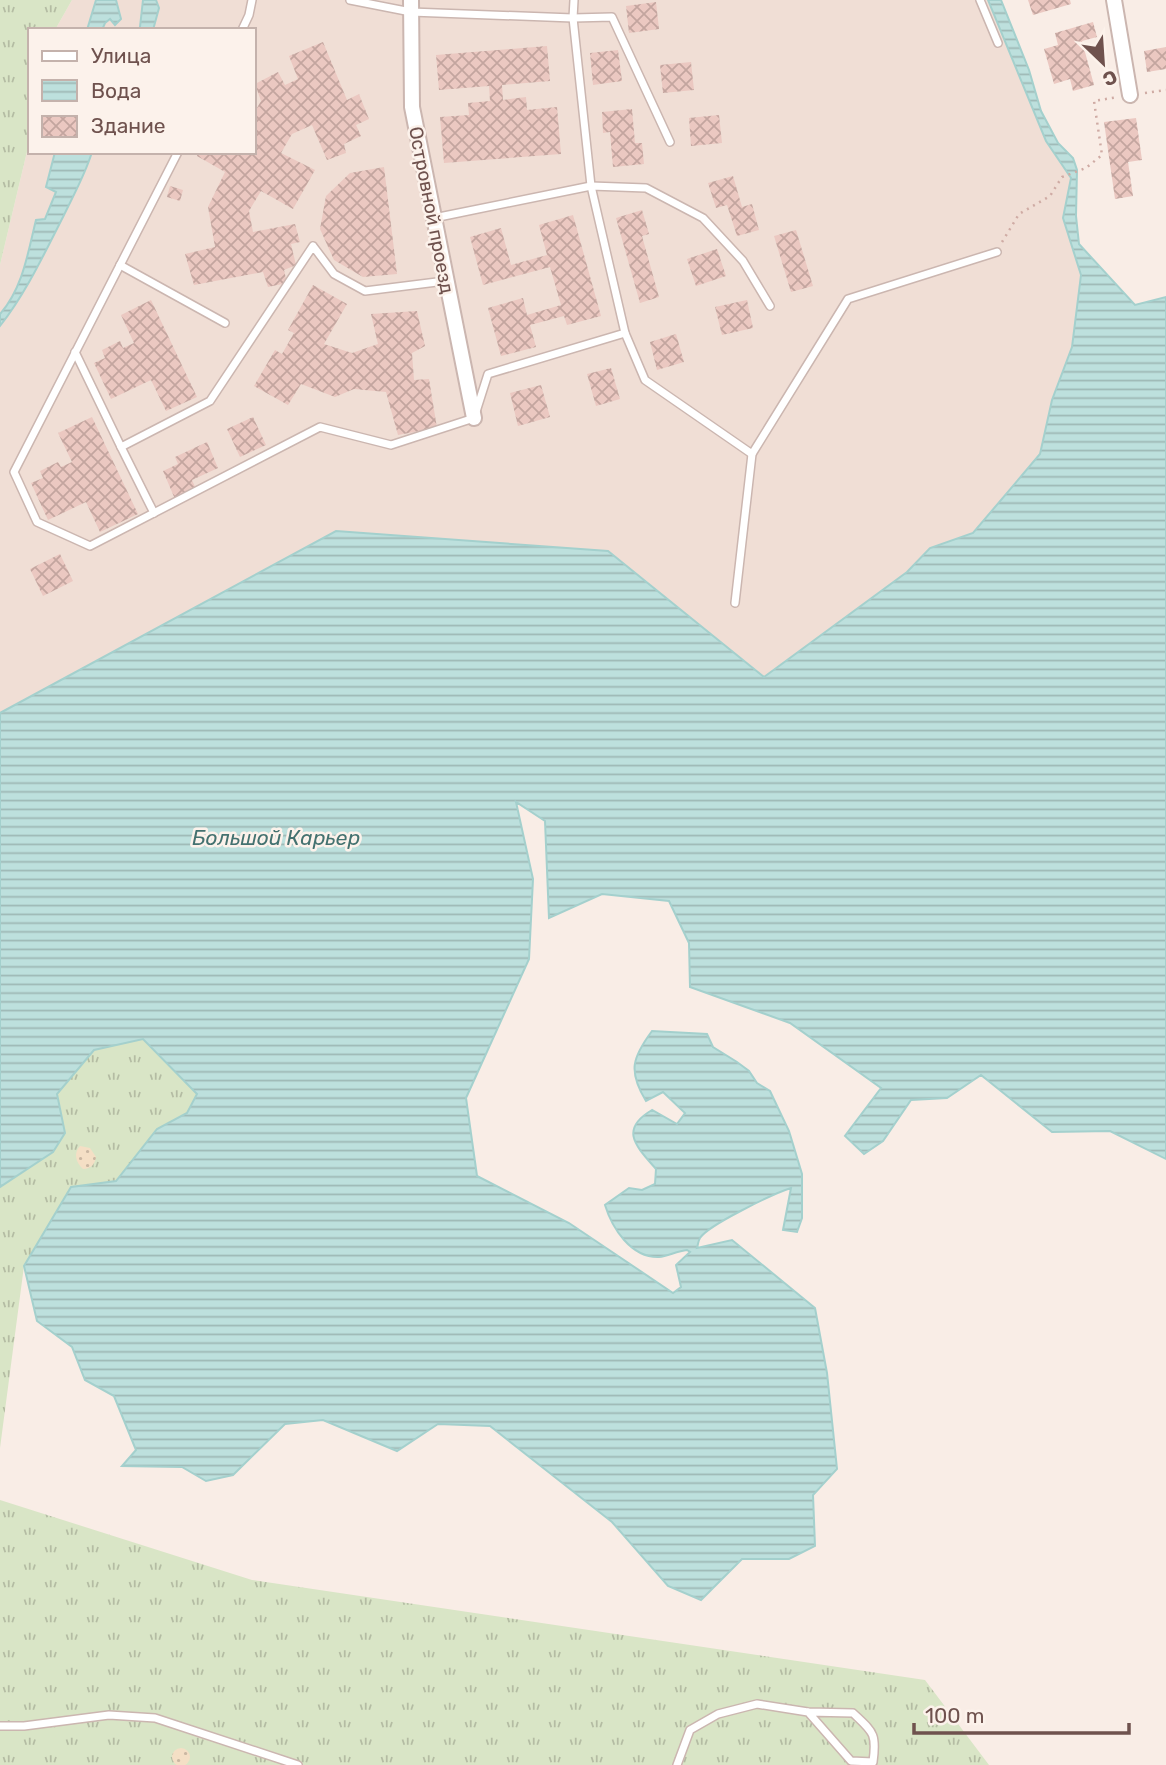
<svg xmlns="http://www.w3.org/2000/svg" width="1166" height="1765" viewBox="0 0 1166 1765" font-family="Rubik,sans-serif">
  <defs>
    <pattern id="grass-tufts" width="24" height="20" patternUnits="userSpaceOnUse" patternTransform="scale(1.75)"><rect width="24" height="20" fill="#d9e5c6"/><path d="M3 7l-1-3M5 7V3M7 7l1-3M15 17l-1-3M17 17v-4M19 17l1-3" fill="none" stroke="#b4bca3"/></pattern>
    <pattern id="sand-dots" width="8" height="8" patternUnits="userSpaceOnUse" patternTransform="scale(1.75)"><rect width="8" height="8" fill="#f4dfc5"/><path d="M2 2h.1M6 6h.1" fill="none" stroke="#cab7a2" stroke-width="1.8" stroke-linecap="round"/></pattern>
    <pattern id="water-rules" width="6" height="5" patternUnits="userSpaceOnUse" patternTransform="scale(1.75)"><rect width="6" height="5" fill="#bde0dd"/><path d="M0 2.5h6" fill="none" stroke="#9eb8b5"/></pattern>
    <pattern id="building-cross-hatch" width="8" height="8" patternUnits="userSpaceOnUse" patternTransform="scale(1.75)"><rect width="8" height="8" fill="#ebc8c1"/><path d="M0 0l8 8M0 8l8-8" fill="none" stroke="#c3a59f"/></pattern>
  </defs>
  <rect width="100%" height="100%" fill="#f9ede6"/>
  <polygon fill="#f0ded5" points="72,0 988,0 1046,141 1071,178 1063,218 1081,275 1072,347 1052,400 1040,454 973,533 930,548 907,572 764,677 608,551 0,713 0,265 30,139 30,152 254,152 254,30 55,30"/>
  <g fill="url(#grass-tufts)">
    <polygon points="0,0 72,0 55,30 30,30 30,139 0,265"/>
    <polygon points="143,1039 197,1094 187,1113 157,1129 116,1181 71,1187 24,1266 0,1448 0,1187 53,1152 65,1133 57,1094 94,1050"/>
    <polygon points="0,1500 252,1580 925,1680 989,1765 0,1765"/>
  </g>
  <g fill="url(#sand-dots)">
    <path d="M80,1146L90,1148L96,1157C95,1164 91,1169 83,1169C76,1163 73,1153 80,1146Z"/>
    <circle cx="181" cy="1757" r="9"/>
  </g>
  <g fill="url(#water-rules)" stroke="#a4d0cd" stroke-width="2">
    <polygon points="96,0 116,0 121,19 115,25 110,19 105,23 102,30 87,30"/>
    <polygon points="143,0 156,0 159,8 153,30 138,30 140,27"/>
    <path d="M988,0H1001L1029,70L1041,111L1058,143L1073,158L1077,170L1076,216L1079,244L1135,305L1166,297V1159L1110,1131L1052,1132L981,1075L947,1098L911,1100L883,1141L864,1154L845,1136L881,1088L790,1023L690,987L689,943L669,901L602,894L549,918L545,821L516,802L533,879L529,959L466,1098L477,1176L569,1223L673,1293L681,1287L676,1265L690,1252L687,1250C677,1251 668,1256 659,1257C631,1258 612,1228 605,1205L629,1188L642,1190L655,1184L656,1169C637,1147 618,1130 652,1110L677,1124L685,1113L663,1092L646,1101C628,1071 632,1058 652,1031L707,1034L713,1047L737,1062L749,1071L757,1083L770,1091L789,1131L802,1174V1218L797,1232L783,1230L791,1188C775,1193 708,1225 700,1238C698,1241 698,1245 697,1248L732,1240L815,1308L827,1373L837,1469L813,1495L815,1546L789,1559H742L701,1600L668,1586L612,1522L490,1426L438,1424L397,1451L323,1420L285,1424L233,1475L206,1481L182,1467L122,1466L136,1450L114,1396L85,1380L72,1347L37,1321L24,1266L71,1187L116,1181L157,1129L187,1113L197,1094L143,1039L94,1050L57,1094L65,1133L53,1152L0,1187V713L336,531L608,551L764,677L907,572L930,548L973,533L1040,454L1052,400L1072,347L1081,275L1063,218L1071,178L1046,141Z"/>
    <path d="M55,152H92C85,175 73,196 63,217C44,254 26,293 0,326V314C23,288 28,252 36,220L45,219L56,192L46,187Z"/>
  </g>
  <g fill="url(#building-cross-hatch)">
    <polygon points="1028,0 1070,0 1071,4 1033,15"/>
    <polygon points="656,2 659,29 629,33 626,6"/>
    <polygon points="1093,22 1097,37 1082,41 1094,85 1073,91 1070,79 1054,84 1044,49 1058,45 1055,33"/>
    <polygon points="323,42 347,100 359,94 369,119 356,125 361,136 344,144 346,153 327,160 312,125 292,134 281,153 315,170 293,209 261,191 249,211 253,232 295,224 300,242 291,244 296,265 284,270 287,283 268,287 263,272 194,285 185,254 215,247 208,207 225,172 197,156 198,152 254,152 254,113 261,101 255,84 278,72 285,85 298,79 289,56"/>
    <polygon points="547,46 550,81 502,85 503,100 526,97 527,110 557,107 561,154 444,163 440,117 469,115 468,103 490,101 489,86 439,90 436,55"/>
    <polygon points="1166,47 1166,69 1147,72 1144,51"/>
    <polygon points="618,50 622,81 593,85 590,53"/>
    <polygon points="691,62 694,90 663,93 660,65"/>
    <polygon points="632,109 635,143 642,143 644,164 613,167 610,132 603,133 602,112"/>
    <polygon points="719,115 722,143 691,146 689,118"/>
    <polygon points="1136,118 1142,160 1128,162 1133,196 1115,199 1104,122"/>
    <polygon points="384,167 397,274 363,277 334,260 320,229 326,196 350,173"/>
    <polygon points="733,176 742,207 752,204 759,230 737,236 727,205 716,208 708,183"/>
    <polygon points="170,186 183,190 180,201 167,197"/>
    <polygon points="642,210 649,234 642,236 659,297 640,303 616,218"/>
    <polygon points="573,215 601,316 567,325 564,316 530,325 536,347 501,356 488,308 523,298 527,315 561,305 550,267 483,285 470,237 501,228 511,265 547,255 539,225"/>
    <polygon points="796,230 813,286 791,292 774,236"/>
    <polygon points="717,249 726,276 696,286 687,259"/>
    <polygon points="313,285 347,304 324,344 352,353 378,344 371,314 417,311 425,346 412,353 414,380 429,379 437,428 398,435 386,392 354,389 335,397 301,384 288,405 254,386 275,350 282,354 294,333 288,330"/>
    <polygon points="151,300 197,397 166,411 151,380 111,399 94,363 105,358 102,350 120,341 123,348 134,343 121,315"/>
    <polygon points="747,300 753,328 722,335 715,307"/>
    <polygon points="676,334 684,362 657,370 650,342"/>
    <polygon points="611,368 620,399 596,406 587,374"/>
    <polygon points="541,385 550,417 518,426 510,393"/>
    <polygon points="92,417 138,514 100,532 86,502 48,520 31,483 43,478 40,471 58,462 61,467 72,462 58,433"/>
    <polygon points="253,417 266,445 240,457 227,429"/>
    <polygon points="207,442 218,468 192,480 196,489 175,499 163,471 178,464 175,457"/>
    <polygon points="60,554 73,581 43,596 30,569"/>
  </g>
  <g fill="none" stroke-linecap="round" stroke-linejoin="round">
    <defs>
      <g id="service">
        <polyline points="350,0 411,12 573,18 612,17 670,142"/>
        <polyline points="980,0 998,43"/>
        <polyline points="242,30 249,15 252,0"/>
        <polyline points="178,152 14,472 37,522 90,546 320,427 391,445 474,418 488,374 625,333 591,186 573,18 574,0"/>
        <polyline points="434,218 591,186 646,188 703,218 743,261 770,306"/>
        <polyline points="120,265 225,323"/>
        <polyline points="625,333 645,380 752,454"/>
        <polyline points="75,352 121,447 210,401 313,246 334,274 365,291 445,281"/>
        <polyline points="121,447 154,513"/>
        <polyline points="735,603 752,454 848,299 997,252"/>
        <polyline points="0,1726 24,1726 109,1715 155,1718 298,1765"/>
        <path d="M677,1765L690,1730L718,1714L757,1704L808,1712L853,1713C873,1732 877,1733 873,1762L851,1761L808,1712"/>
      </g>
      <g id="minor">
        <polyline points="411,0 412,107 474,418"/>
        <polyline points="1114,0 1130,95"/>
      </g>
    </defs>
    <use href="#service" stroke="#cbb6b0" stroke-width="10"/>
    <use href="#minor" stroke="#cbb6b0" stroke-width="18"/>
    <g stroke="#cfaba4" stroke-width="2.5" stroke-dasharray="2 5" stroke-linecap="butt">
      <polyline points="1145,93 1166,90"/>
      <polyline points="1002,242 1019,214 1050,196 1062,177 1086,168 1102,155 1094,101 1118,97"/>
    </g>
    <use href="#service" stroke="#fff" stroke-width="7"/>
    <use href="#minor" stroke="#fff" stroke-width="14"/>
  </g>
  <g text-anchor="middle" stroke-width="5" stroke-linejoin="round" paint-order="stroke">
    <g font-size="19" fill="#6f524e" stroke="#fcf2eb">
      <text transform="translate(432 210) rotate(79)" y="7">Островной проезд</text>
    </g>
    <g font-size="21" font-style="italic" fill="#447270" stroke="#fcf2eb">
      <text x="276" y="845">Большой Карьер</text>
    </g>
  </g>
  <rect x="28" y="28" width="228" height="126" fill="#fcf2eb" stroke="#c4b2ac" stroke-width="2"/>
  <rect x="42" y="51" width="35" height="10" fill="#ffffff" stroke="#c4b2ac" stroke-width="2"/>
  <text x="91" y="63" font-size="21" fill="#6f524e">Улица</text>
  <rect x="42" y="80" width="35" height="21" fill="url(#water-rules)" stroke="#c4b2ac" stroke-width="2"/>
  <text x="91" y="98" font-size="21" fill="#6f524e">Вода</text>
  <rect x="42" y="116" width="35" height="21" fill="url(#building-cross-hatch)" stroke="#c4b2ac" stroke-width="2"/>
  <text x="91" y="133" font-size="21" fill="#6f524e">Здание</text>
  <g transform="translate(1103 63) rotate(155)" stroke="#fcf2eb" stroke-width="5" paint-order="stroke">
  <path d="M0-5L12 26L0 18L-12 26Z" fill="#6f524e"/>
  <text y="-10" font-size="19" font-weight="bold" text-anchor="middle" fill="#6f524e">С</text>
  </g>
  <path d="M914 1723v10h215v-10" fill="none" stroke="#6f524e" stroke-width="3.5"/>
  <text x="925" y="1723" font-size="21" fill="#6f524e" stroke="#fcf2eb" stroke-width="5" paint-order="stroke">100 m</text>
</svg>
